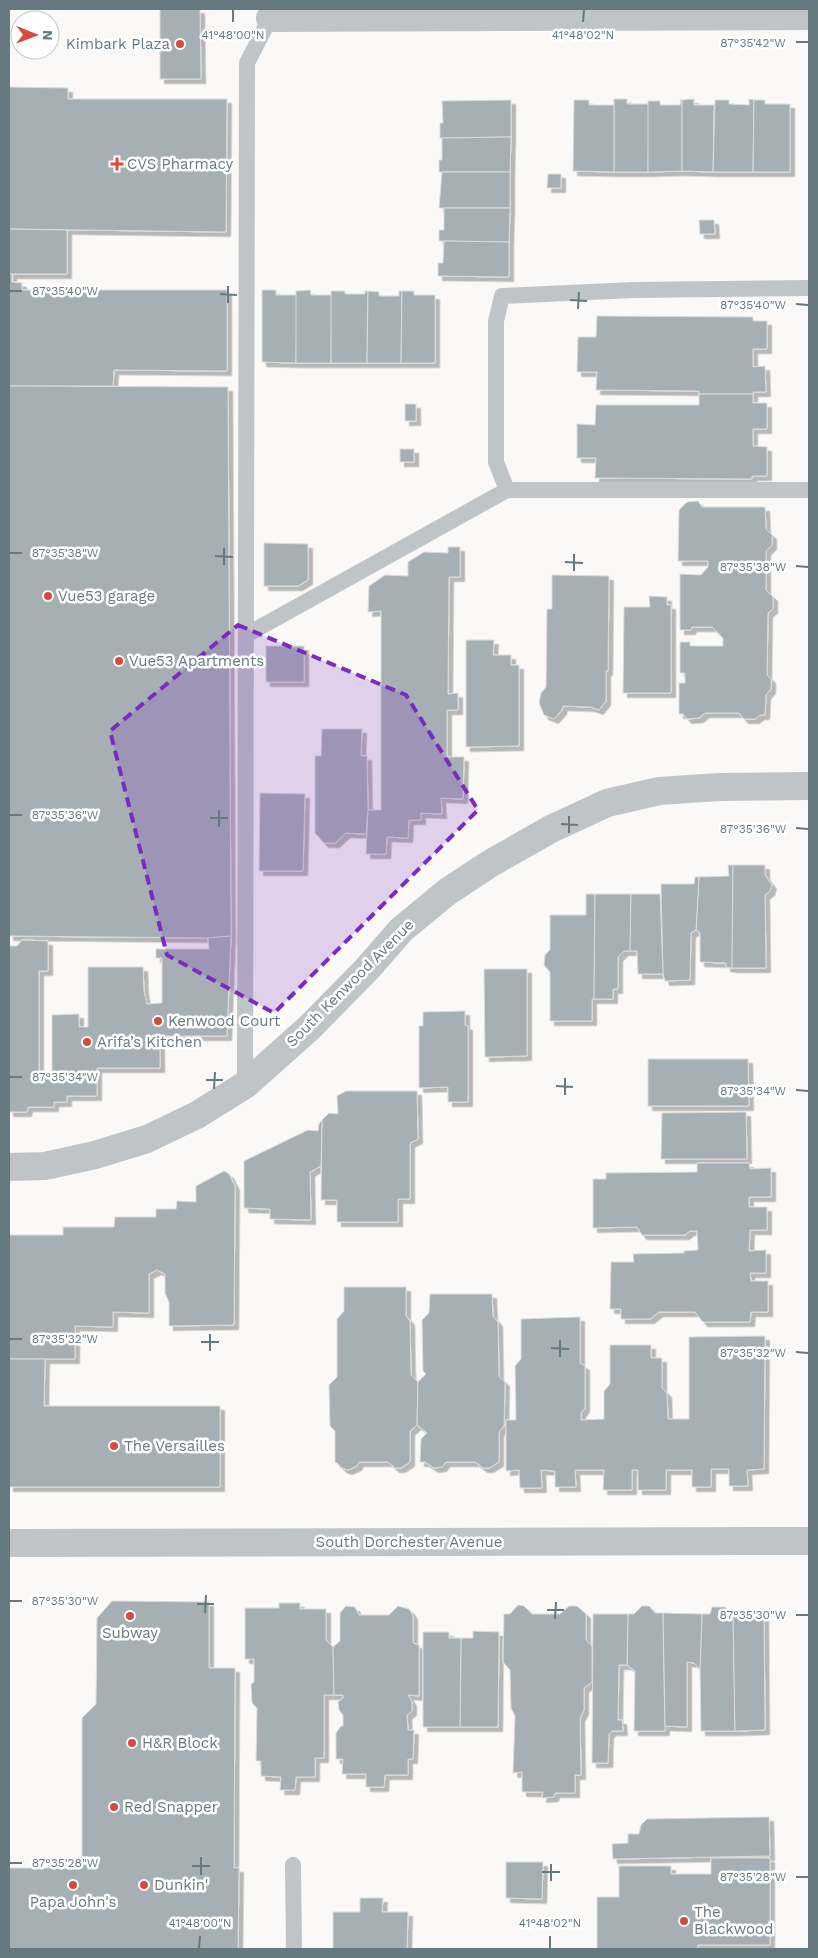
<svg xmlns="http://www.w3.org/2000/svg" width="818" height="1958" viewBox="0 0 818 1958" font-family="'Work Sans',sans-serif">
  <defs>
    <filter id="shadow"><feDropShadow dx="4.5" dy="4.5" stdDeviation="0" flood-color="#0004"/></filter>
  </defs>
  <rect width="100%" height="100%" fill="#faf9f8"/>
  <g fill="#a6b0b4" stroke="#dbdbda" filter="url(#shadow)">
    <polygon points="160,9 200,9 201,79 160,79"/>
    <polygon points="9,87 68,88 68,99 227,99 226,232 9,229"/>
    <polygon points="614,99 627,99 627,104 649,104 648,172 614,172"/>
    <polygon points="681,99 682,100 682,171 648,172 648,101 660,101 660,105 680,105"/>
    <polygon points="694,99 694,105 714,105 713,172 682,171 682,100"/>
    <polygon points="749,99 754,100 753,172 713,172 715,100 729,100 729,104 749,105"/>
    <polygon points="511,100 511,137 440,138 440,123 443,123 442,101"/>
    <polygon points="574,100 589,100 589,105 614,105 614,172 573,171"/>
    <polygon points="754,100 765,100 765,104 790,104 790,172 753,172"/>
    <polygon points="511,137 510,172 439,172 439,160 442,160 442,138"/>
    <polygon points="442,172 510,172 510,208 439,208"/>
    <polygon points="548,174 561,174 561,188 547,188"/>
    <polygon points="444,208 510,208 509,242 439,241 439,230 444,230"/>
    <polygon points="699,220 714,220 715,234 700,234"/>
    <polygon points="9,229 67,230 67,274 9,274"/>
    <polygon points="444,241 509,242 509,277 438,276 438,263 443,263"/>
    <polygon points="9,274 12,274 12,282 22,283 22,290 227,290 227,371 114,370 113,386 9,386"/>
    <polygon points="262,290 276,290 276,295 297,295 296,363 262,362"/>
    <polygon points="310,290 311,295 332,295 331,363 296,363 296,291"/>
    <polygon points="331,291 345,291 345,294 365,294 365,291 368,291 367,363 331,363"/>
    <polygon points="368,291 379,292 379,296 399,296 399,291 402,291 401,363 367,363"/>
    <polygon points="402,291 414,291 414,295 435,295 435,363 401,363"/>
    <polygon points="597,316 753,317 753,321 767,321 767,349 753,349 753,367 765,366 766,392 753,392 753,394 699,394 699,391 596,390 597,372 577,372 578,337 596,337"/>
    <polygon points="9,386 228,387 231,936 208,938 9,936"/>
    <polygon points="699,394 753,394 753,403 767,403 767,429 753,429 753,446 767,447 767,476 752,476 752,479 595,478 596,458 577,458 577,424 595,425 596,405 699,405"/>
    <rect x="405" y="404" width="11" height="17"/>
    <rect x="400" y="449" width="14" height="13"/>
    <polygon points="698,501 702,507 765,507 766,529 772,535 772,545 766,551 766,590 773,597 773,609 768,613 767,675 771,679 771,689 766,695 765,715 760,715 755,719 744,719 739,713 705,713 699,718 687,719 683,714 679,714 679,683 685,683 685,673 680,673 680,642 690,642 690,646 723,646 723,638 712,627 692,627 691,630 680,630 680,574 701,575 708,567 708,561 678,561 679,510 687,502"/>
    <polygon points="264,543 308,544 308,580 298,586 264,586"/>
    <polygon points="448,547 460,547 460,577 449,577 448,694 458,693 458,710 447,710 447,757 464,757 463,799 441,798 442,814 421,813 421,820 409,820 408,838 387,837 386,854 366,854 368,810 381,810 381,611 368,612 369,586 385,575 408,576 408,562 424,552 448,553"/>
    <polygon points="552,575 609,576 608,671 606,671 606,701 599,710 590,707 563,706 562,710 554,719 544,715 539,703 541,693 546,687 547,609 552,609"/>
    <polygon points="649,596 667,597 667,605 671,605 671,693 623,693 624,607 650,607"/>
    <polygon points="466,640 494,640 493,655 511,655 511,665 519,665 519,746 466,747"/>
    <rect x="266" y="646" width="38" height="36"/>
    <polygon points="322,729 362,729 361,756 367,756 368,810 366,834 346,833 335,843 324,843 315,833 315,756 321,756"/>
    <polygon points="260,793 305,794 303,871 259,871"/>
    <polygon points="728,865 733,865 732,968 726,967 726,963 700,962 700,933 696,930 699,877 729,876"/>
    <polygon points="733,865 765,865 765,875 772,885 770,891 765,895 766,968 732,968"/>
    <polygon points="695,877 699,877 696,930 691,933 690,980 665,981 663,974 661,884 694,884"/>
    <polygon points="586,894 595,894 594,999 592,999 592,1021 550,1021 550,972 544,965 545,955 550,950 550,915 586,915"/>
    <polygon points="595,894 631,894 630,951 624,951 618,957 618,989 613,989 613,999 594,999"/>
    <polygon points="631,894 660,894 663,974 638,974 637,951 630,951"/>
    <polygon points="231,936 227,1036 160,1036 160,1068 97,1068 97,1096 67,1096 67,1102 54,1102 54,1107 28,1107 27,1112 9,1112 9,946 17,946 22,940 48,941 48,971 39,971 39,1075 52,1075 52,1015 79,1014 79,1027 88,1027 88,967 143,967 144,991 147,1004 162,1003 162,958 156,958 156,949 209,949 208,938"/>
    <polygon points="484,969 527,969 527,1056 485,1057"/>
    <polygon points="465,1011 465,1025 468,1026 468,1102 448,1102 448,1087 419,1088 419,1026 423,1026 423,1012"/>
    <polygon points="648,1059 748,1059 749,1106 648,1106"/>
    <polygon points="346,1091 417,1091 418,1139 410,1143 410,1199 398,1199 398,1222 337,1222 337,1200 321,1200 322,1120 329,1113 338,1114 337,1096"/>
    <polygon points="746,1112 747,1159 661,1159 662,1113"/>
    <polygon points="322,1120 321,1166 310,1172 311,1220 270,1219 270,1209 244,1208 244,1161 308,1130 318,1131 319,1124"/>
    <polygon points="697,1163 749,1163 750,1169 771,1168 771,1197 749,1197 749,1207 767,1207 767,1230 750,1230 749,1251 766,1250 766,1273 750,1273 751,1281 768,1281 768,1312 751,1312 750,1322 703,1322 695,1312 659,1312 650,1319 621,1319 621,1309 610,1309 611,1262 634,1262 633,1254 684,1253 684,1251 698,1250 697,1231 690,1231 685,1235 642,1235 637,1227 593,1228 593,1179 606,1179 606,1173 697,1172"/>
    <polygon points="224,1171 229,1174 235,1186 234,1325 169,1326 169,1302 165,1293 165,1274 157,1270 149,1274 149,1313 113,1312 113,1327 75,1326 75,1359 9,1359 9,1235 63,1235 63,1227 114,1227 115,1217 156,1217 156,1209 176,1209 177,1201 196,1202 196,1186"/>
    <polygon points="344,1287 406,1287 406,1316 410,1321 411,1375 418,1382 417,1425 410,1431 410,1462 401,1468 395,1468 388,1462 359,1462 357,1466 348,1470 342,1468 337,1463 335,1462 335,1431 330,1426 329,1385 337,1377 337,1319 344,1311"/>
    <polygon points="430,1294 492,1294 493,1316 498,1322 499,1376 505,1382 504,1426 499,1432 499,1462 489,1468 483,1468 475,1462 446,1462 442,1467 434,1468 425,1462 420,1462 421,1439 427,1433 417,1425 418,1382 426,1374 423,1371 422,1320 429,1313"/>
    <polygon points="580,1317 580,1363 585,1366 585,1408 581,1413 581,1420 604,1419 604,1391 610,1384 610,1345 651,1345 651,1358 662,1358 662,1388 667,1393 668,1419 689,1419 689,1337 765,1336 764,1469 747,1470 748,1486 729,1486 729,1469 711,1469 711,1487 692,1487 692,1470 666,1470 666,1490 638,1490 638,1470 632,1470 632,1490 603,1490 604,1470 575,1470 576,1487 555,1487 555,1471 541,1470 542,1488 520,1488 519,1470 506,1471 506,1420 516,1420 515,1366 521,1359 521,1319"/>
    <polygon points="9,1359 45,1359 44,1406 220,1406 220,1487 9,1487"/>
    <polygon points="112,1601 209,1602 209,1668 235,1668 234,1868 239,1868 238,1949 9,1949 9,1868 82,1868 82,1718 96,1704 97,1618"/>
    <polygon points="279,1603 300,1603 300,1609 326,1609 326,1640 333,1647 334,1695 324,1695 324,1758 315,1758 315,1777 296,1777 295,1790 280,1790 281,1777 261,1776 261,1761 256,1761 257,1708 252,1703 251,1684 254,1682 254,1659 245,1659 245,1608 279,1608"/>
    <polygon points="518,1605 524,1606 532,1614 560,1614 569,1606 577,1606 586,1614 586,1640 592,1646 592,1682 584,1688 584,1710 580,1718 581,1775 575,1775 575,1793 555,1793 554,1797 542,1798 543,1792 522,1792 522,1772 513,1773 515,1716 511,1708 510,1670 503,1662 504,1614 510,1614"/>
    <polygon points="346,1606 355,1607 359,1615 389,1615 398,1606 409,1609 413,1615 413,1643 419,1645 419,1696 408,1695 412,1702 412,1711 407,1715 408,1730 414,1730 413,1759 408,1759 408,1775 385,1775 384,1787 366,1787 366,1774 342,1774 343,1759 336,1759 336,1733 341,1726 343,1726 343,1715 339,1710 338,1702 343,1698 343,1695 334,1695 333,1647 340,1641 340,1613"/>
    <polygon points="642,1606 649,1606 655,1613 663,1613 665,1731 634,1731 635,1671 627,1665 628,1614 634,1614"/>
    <polygon points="712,1607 725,1607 733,1614 735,1731 701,1731 700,1669 702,1614 710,1614"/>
    <polygon points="663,1613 702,1614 700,1669 694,1663 687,1662 687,1727 665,1726"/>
    <polygon points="593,1614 628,1614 627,1665 619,1665 618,1720 622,1720 623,1731 612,1731 609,1734 608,1763 592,1763"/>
    <polygon points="733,1614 764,1614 765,1730 735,1731"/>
    <polygon points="473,1631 499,1632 498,1727 460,1727 461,1638 473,1638"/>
    <polygon points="423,1632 449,1632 449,1638 461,1638 460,1727 423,1727"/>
    <polygon points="769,1817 770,1856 613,1859 612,1844 628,1843 628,1834 639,1834 641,1825 647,1819"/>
    <polygon points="711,1858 770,1858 770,1945 698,1945 698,1949 597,1949 597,1897 619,1897 619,1866 671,1866 671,1874 711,1874"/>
    <polygon points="506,1862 543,1862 542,1899 506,1898"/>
    <polygon points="360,1898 383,1898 382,1912 408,1912 407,1949 333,1949 333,1912 360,1912"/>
  </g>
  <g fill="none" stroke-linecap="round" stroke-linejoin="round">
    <g stroke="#bfc4c7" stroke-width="16">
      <polyline points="507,490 496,462 496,321 502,296 634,290 809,288"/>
      <polyline points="246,635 507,490 809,490"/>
      <polyline points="245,1085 247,63 270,18"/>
      <polyline points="293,1865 294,1949"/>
    </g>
    <g stroke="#bfc4c7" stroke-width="28">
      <polyline points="270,18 809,16"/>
      <polyline points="9,1167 45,1166 95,1155 147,1139 197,1115 245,1085 310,1027 367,969 401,930 447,892 491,863 551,829 607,803 659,791 719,787 809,786"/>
      <polyline points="9,1543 809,1541"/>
    </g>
  </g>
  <path fill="#7b2cbf" fill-opacity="0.2" stroke="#7b2cbf" stroke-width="4" stroke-dasharray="10 6" stroke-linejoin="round" d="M238,625L406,695L478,810L274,1013L167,955L110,731Z"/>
  <path fill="none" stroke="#667880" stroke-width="2" d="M233,22V10M583,22L584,10M796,42H808M10,291H22M220,294L237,295M570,300L587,301M228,303V286M796,304L808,305M578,309L579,292M10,553H22M215,556L233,557M565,562L583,563M224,565V548M796,566L808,567M574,571V554M10,815H22M210,818H228M561,824L578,825M219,827V810M796,828L808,829M569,833V816M10,1077H22M206,1080H223M556,1086L573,1087M214,1089L215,1072M796,1090L808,1091M565,1095V1078M10,1339H22M201,1342H219M551,1348L569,1349M210,1351V1334M796,1352L808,1353M560,1357V1340M10,1601H22M197,1604H214M547,1610H564M205,1613L206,1595M796,1615H808M555,1619L556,1602M10,1863H22M192,1866H210M542,1872H560M201,1875V1857M796,1877H808M551,1881V1864M199,1948L200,1936M550,1948V1936"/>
  <g fill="#d64c3b" stroke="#fff" stroke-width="2">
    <circle cx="180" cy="44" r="5"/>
    <path d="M114.5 156.5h5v5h5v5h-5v5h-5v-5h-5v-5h5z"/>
    <circle cx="48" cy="596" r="5"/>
    <circle cx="119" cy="661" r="5"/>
    <circle cx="158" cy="1021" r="5"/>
    <circle cx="87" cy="1042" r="5"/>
    <circle cx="114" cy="1446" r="5"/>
    <circle cx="130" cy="1616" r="5"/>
    <circle cx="132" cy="1743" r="5"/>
    <circle cx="114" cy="1807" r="5"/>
    <circle cx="73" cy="1885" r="5"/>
    <circle cx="144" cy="1885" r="5"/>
    <circle cx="684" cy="1921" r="5"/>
  </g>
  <g text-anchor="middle" stroke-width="5" stroke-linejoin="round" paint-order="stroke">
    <g font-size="15" fill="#667880" stroke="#fff" text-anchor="start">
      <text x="170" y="49" text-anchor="end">Kimbark Plaza</text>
      <text x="127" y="169">CVS Pharmacy</text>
      <text x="58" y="601">Vue53 garage</text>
      <text x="129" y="666">Vue53 Apartments</text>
      <text x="168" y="1026">Kenwood Court</text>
      <text x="97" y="1047">Arifa’s Kitchen</text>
      <text x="124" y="1451">The Versailles</text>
      <text x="130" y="1638" text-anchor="middle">Subway</text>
      <text x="142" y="1748">H&amp;R Block</text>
      <text x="124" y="1812">Red Snapper</text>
      <text x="154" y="1890">Dunkin'</text>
      <text x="73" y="1907" text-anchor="middle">Papa John's</text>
      <text x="694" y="1917">The<tspan x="694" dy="17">Blackwood</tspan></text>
    </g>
    <g font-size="15" fill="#667880" stroke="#fff">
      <text transform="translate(350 983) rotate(-45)" y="5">South Kenwood Avenue</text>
      <text x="409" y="1547">South Dorchester Avenue</text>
    </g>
  </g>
  <g font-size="12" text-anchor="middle" fill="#667880" stroke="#fff" stroke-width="5" stroke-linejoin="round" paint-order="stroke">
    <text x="233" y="39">41°48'00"N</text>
    <text x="583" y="39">41°48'02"N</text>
    <text x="753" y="47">87°35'42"W</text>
    <text x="65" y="295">87°35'40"W</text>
    <text x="753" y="309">87°35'40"W</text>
    <text x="65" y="557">87°35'38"W</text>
    <text x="753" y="571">87°35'38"W</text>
    <text x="65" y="819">87°35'36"W</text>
    <text x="753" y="833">87°35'36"W</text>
    <text x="65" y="1081">87°35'34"W</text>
    <text x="753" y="1095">87°35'34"W</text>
    <text x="65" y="1343">87°35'32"W</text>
    <text x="753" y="1357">87°35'32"W</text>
    <text x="65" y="1605">87°35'30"W</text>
    <text x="753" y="1619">87°35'30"W</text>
    <text x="65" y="1867">87°35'28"W</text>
    <text x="753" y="1881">87°35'28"W</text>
    <text x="200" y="1927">41°48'00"N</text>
    <text x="550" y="1927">41°48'02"N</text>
  </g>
  <rect width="818" height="1958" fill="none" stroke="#667880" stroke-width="20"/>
  <g transform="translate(35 35) rotate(91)"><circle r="24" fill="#ffffff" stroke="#c2c9cc"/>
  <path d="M0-4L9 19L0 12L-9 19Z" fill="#d64c3b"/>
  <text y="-8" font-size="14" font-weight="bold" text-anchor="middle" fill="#667880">N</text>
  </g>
</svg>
